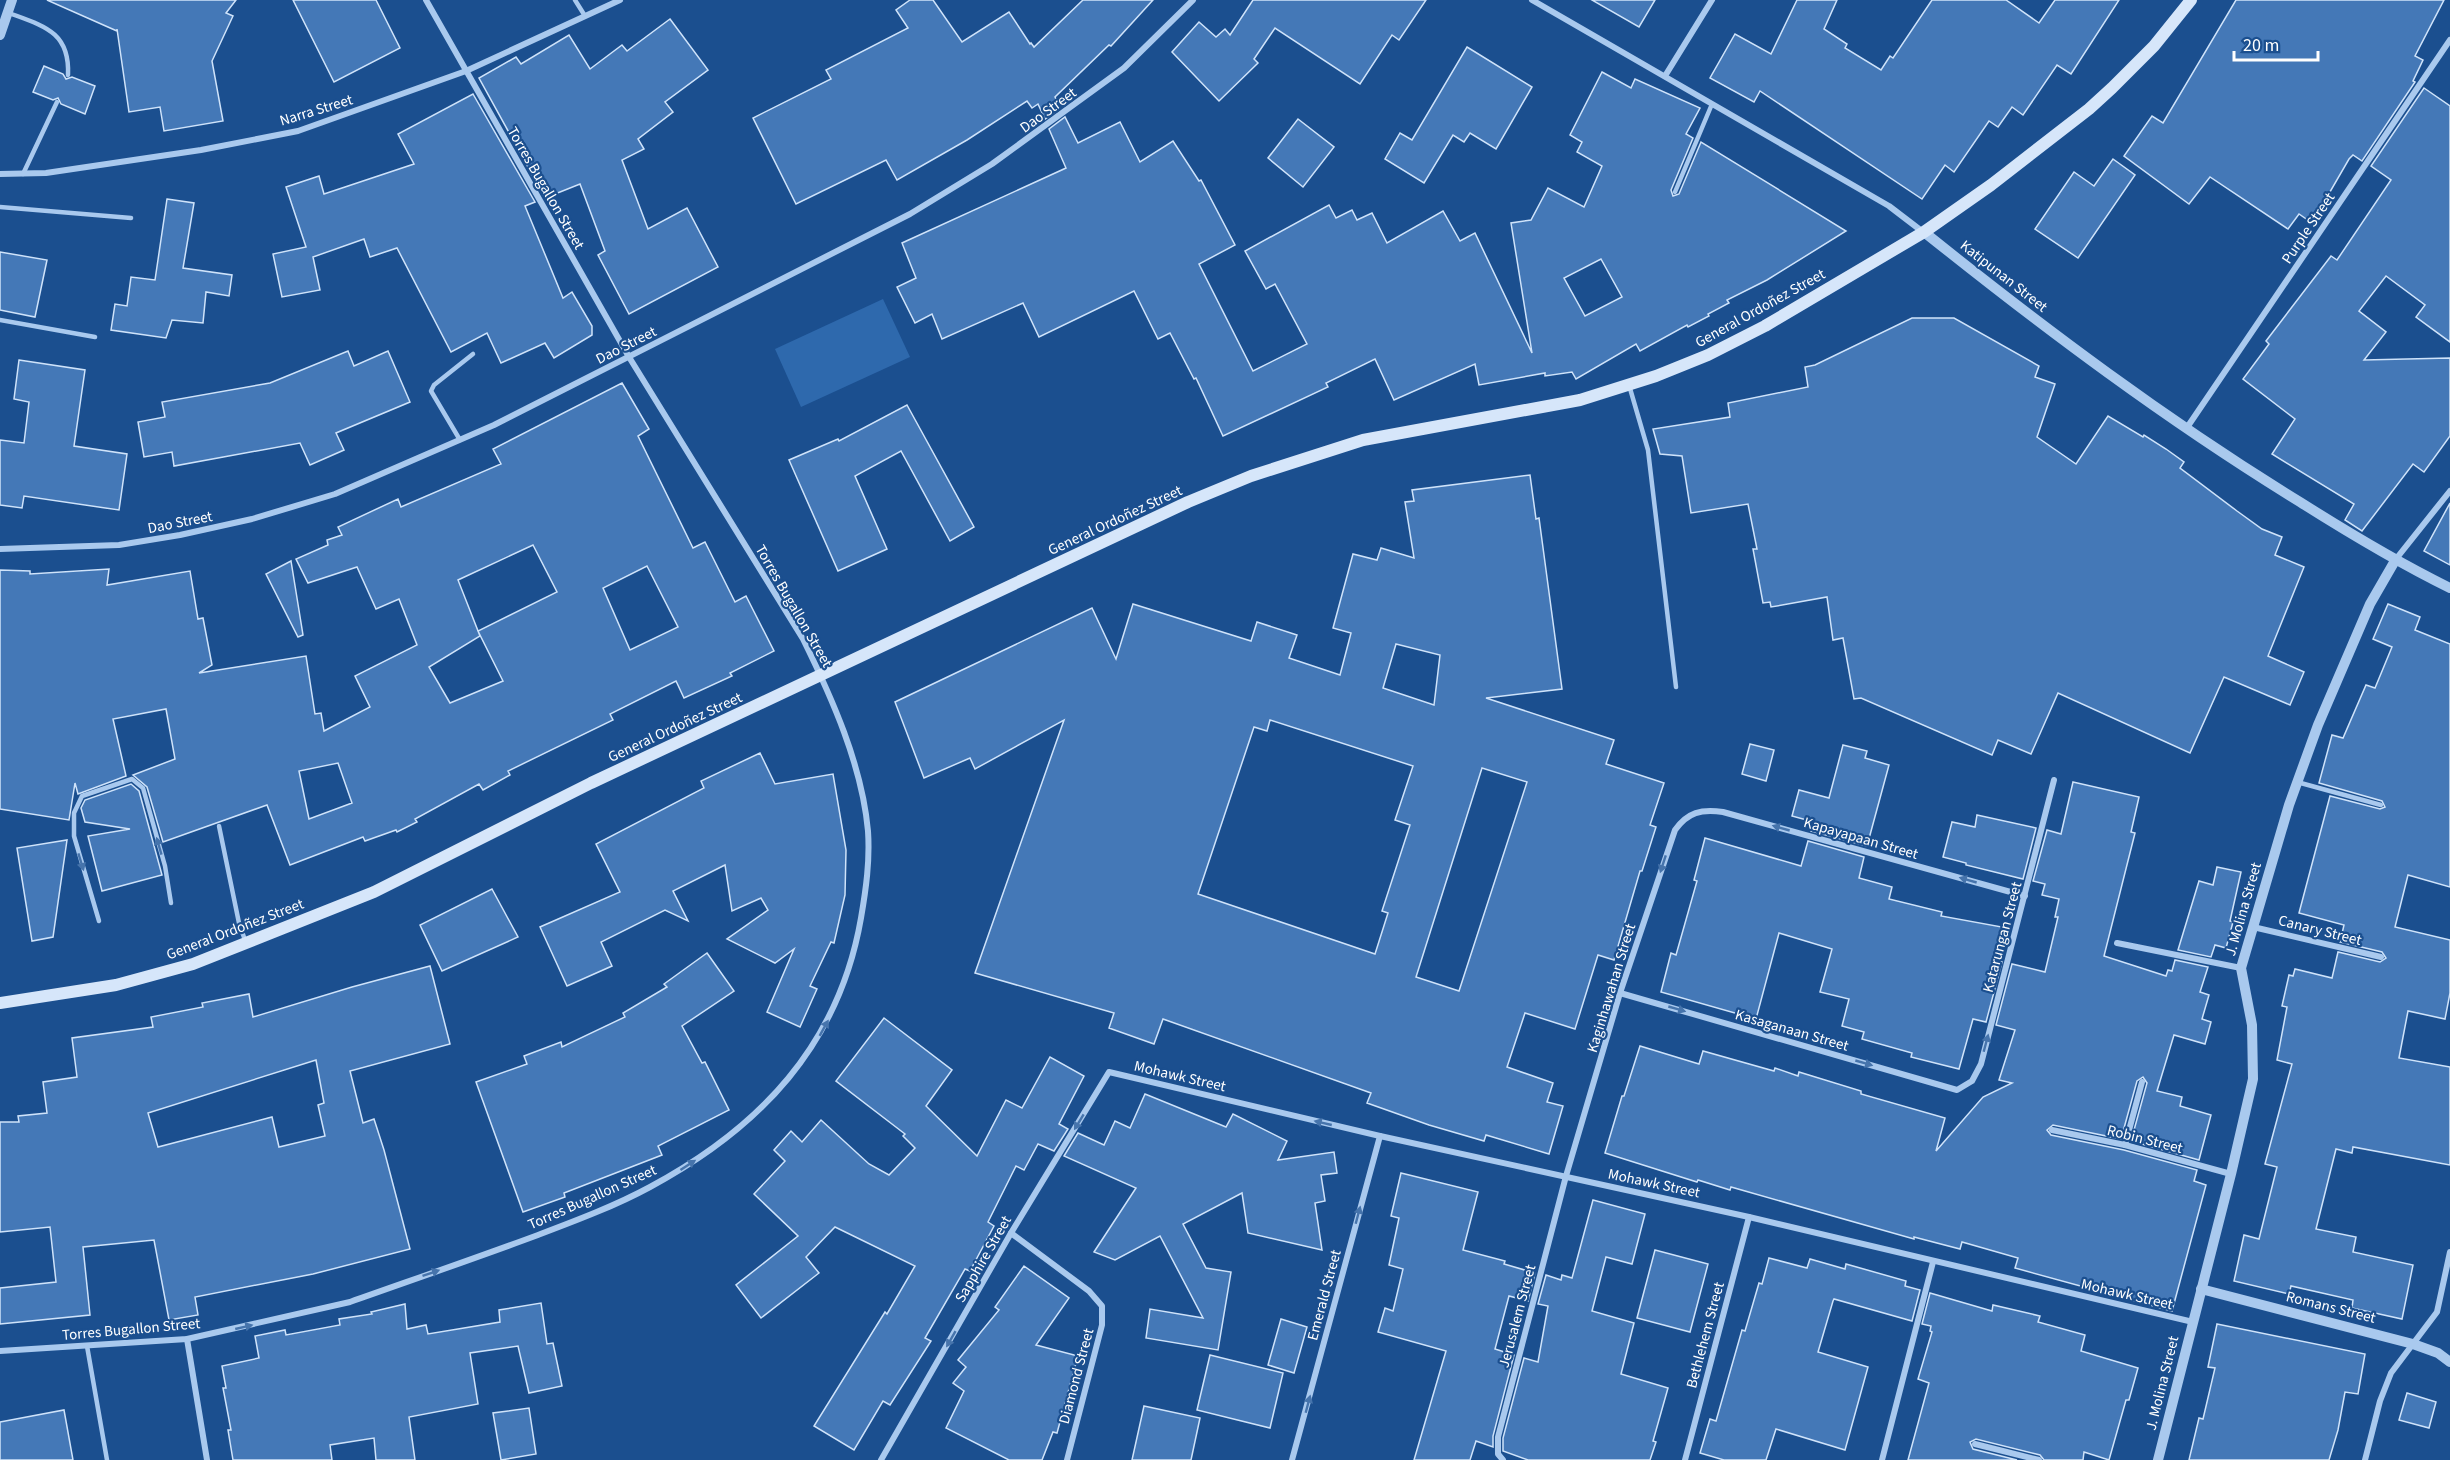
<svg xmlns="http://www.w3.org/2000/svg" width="2450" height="1460" viewBox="0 0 2450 1460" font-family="'Source Sans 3',sans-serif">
  <rect width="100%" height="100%" fill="#1b4f8f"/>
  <polygon fill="#2e69ad" points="883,299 910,357 801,407 775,349"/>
  <g fill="#4478b7" stroke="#cfe3fa" stroke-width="1.5" fill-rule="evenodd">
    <polygon points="47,0 236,0 226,13 233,16 212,61 223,121 164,131 160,107 129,112 117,29 117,31"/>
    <polygon points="293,0 376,0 400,48 334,82"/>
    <polygon points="910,0 933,0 962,42 1009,12 1030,44 1031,43 1034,47 1083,0 1153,0 1111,46 1109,45 1055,97 1060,108 1045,119 1038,104 1032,108 1027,101 967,140 897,180 886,160 796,204 753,118 831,79 826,70 908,28 896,10"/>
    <polygon points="1253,0 1426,0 1399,40 1392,35 1360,84 1275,28 1254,59 1258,63 1219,101 1172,52 1199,22 1216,37 1225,29 1230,35"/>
    <polygon points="1592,0 1655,0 1639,27"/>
    <polygon points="1797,0 1837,0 1824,29 1847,44 1845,48 1881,70 1890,56 1893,58 1932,0 2006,0 2039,23 2055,0 2119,0 2071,74 2057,65 2023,115 2012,107 1998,127 1989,121 1954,172 1945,165 1922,199 1760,91 1754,102 1710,78 1735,34 1771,54"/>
    <polygon points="2236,0 2444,0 2415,56 2423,60 2413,81 2415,82 2362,161 2353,155 2349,159 2312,223 2299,214 2288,229 2210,177 2189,204 2124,156 2152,116 2163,123"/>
    <polygon points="670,19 708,70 665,102 673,112 638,139 644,149 622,160 648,229 687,208 718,267 629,314 598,255 605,251 580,184 545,198 479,78 516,57 521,64 569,35 590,69 622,45 627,51"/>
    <polygon points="1467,47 1532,87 1496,149 1470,133 1464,142 1453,135 1424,183 1385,159 1400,133 1412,140"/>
    <polygon points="44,66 63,74 66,79 72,77 95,86 85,114 61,104 58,98 53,100 33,92"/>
    <path d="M1602,72L1631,88L1635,79L1700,108L1686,134L1693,138L1671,190L1673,196L1679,194L1701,142L1846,231L1767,280L1727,300L1729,303L1708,314L1709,316L1688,327L1687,325L1640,351L1636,344L1576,379L1572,372L1545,376V373L1479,385L1475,364L1394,400L1375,359L1326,383L1328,387L1223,436L1196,378L1194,379L1170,333L1158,339L1134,291L1039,337L1023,303L942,339L932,314L915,323L897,287L916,278L902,243L1066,168L1049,129L1065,117L1078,143L1120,122L1140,162L1173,141L1199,181L1201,180L1235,245L1199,264L1253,371L1307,344L1275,284L1266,289L1245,251L1329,205L1336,218L1352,210L1357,220L1372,213L1387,243L1443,211L1460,241L1475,233L1532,353L1511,223L1531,220L1548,188L1584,207L1602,166L1577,152L1582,142L1570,135ZM1601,259L1622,297L1585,316L1564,278Z"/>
    <polygon points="2424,88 2450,106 2450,342 2416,317 2425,305 2386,276 2359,311 2386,332 2364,360 2450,358 2450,436 2424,472 2413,464 2362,531 2345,520 2354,504 2272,454 2295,419 2243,379 2269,344 2266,341 2331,256 2337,260 2391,180 2371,166"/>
    <polygon points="473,94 535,202 525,206 563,298 572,292 592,326 592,335 554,358 545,343 501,363 487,333 451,352 397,248 370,257 364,239 313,257 320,290 282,297 273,254 306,247 286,187 319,176 324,194 414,164 398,134"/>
    <polygon points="1298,119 1334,147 1303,187 1268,158"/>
    <polygon points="2113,159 2135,175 2078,258 2035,229 2074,172 2094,186"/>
    <polygon points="167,199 194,203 183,268 232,275 229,296 206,292 203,323 172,320 166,338 111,330 115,304 127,306 131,277 155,280"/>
    <polygon points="0,252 47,260 35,317 0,310"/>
    <polygon points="1912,318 1954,318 2039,366 2035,377 2055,384 2037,437 2076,464 2108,416 2143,437 2144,435 2166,449 2184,462 2180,468 2237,511 2262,529 2282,537 2275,555 2304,567 2268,656 2304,672 2290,705 2224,677 2190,753 2058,693 2031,754 1998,740 1992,755 1861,698 1854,699 1843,638 1833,640 1827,597 1771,607 1770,602 1763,603 1753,549 1757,549 1748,504 1691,513 1682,456 1660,454 1653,429 1730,417 1728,403 1808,387 1805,367 1815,365"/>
    <polygon points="348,351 354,366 388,351 410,402 336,433 344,450 310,465 300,443 174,466 172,452 144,457 138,422 165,417 162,402 270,383"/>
    <polygon points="19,360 85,370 74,446 127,454 119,510 24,496 22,508 0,505 0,440 24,443 29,402 14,399"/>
    <path d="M622,383L649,429L638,436L693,548L705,542L735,602L746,596L774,651L730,673L732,676L684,698L676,681L610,714L613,720L508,771L510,775L483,790L479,784L415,819L417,822L397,832L396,830L365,841L363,837L290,865L267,805L163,842L147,787L133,775L175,759L166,709L113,719L126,776L78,794L75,783L69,820L0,809V570L30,571V574L109,569L107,585L190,571L198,619L203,618L212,665L199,673L306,656L315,714L321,713L324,731L370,707L355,676L417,645L399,599L376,609L357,567L308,583L296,559L328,545L327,540L342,535L338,527L398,499L401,507L501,464L493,449ZM533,545L557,592L478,631L503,681L450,703L429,667L480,636L458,580ZM647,566L678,627L630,650L603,588ZM338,763L352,803L309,819L299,771Z"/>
    <polygon points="907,405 974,527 950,541 901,451 855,476 887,549 838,571 789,460 838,439 839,441"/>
    <path d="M1530,475L1536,519L1539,518L1562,689L1486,698L1614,740L1606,764L1664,783L1650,825L1656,827L1642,871H1640L1614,960L1598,955L1575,1029L1525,1013L1507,1067L1553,1083L1547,1102L1563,1106L1549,1154L1486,1135L1484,1141L1429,1125L1367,1103L1371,1093L1163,1019L1154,1044L1109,1028L1114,1013L975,973L1064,720L975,769L970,758L924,778L895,702L1092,608L1116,659L1133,604L1251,641L1257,622L1297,635L1289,658L1340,675L1351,633L1333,628L1353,554L1377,560L1381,548L1414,558L1405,502L1414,501L1412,490ZM1396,644L1440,655L1434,705L1383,688ZM1270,720L1413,766L1395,820L1410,825L1382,911L1388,913L1375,954L1198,894L1254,727L1267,731ZM1482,768L1527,782L1459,991L1416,977Z"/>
    <polygon points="2450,503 2450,565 2424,551"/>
    <polygon points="291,561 303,635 298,637 266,574"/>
    <polygon points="2388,604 2420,617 2415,630 2450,644 2450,887 2408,875 2395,927 2450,940 2450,993 2445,1019 2408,1011 2399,1058 2450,1067 2450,1165 2353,1147 2352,1153 2336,1149 2316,1229 2356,1237 2353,1252 2413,1265 2402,1319 2352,1308 2353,1300 2291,1286 2289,1294 2234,1281 2244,1235 2259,1239 2277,1167 2265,1164 2292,1064 2277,1060 2287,1007 2282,1006 2289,975 2293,976 2295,969 2332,978 2338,952 2380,962 2386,958 2382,952 2340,942 2344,925 2299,913 2330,796 2380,809 2385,807 2382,801 2319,783 2332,735 2343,738 2366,685 2375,688 2392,647 2373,639"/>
    <polygon points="1750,744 1774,750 1766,781 1742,774"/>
    <polygon points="1843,745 1867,751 1865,758 1889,765 1867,846 1811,831 1814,822 1792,816 1799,790 1829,798"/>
    <polygon points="760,753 775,784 833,774 846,850 845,895 834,943 831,942 810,986 817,989 800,1027 767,1012 794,949 775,963 727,939 768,910 761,898 732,911 725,865 673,891 688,921 665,910 601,942 612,966 567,986 540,927 620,892 596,844 704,788 701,781"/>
    <polygon points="2073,782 2139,797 2131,832 2135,833 2104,956 2166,976 2168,970 2172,971 2175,960 2208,967 2200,992 2209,995 2202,1019 2211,1022 2205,1044 2174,1035 2157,1091 2182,1097 2180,1106 2211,1115 2199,1160 2131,1141 2147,1083 2143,1077 2137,1081 2121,1139 2053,1125 2047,1130 2051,1135 2124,1150 2197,1170 2194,1181 2206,1185 2172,1311 2015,1268 2018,1258 1962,1242 1960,1249 1914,1237 1914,1239 1731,1187 1730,1190 1698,1180 1697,1182 1605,1153 1622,1096 1624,1096 1640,1046 1699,1064 1703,1051 1774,1071 1775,1068 1798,1076 1799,1072 1861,1091 1861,1094 1945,1118 1936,1151 1983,1097 2012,1083 1999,1080 2015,1030 1996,1025 2012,964 2045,972 2058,917 2055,917 2059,899 2042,895 2045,884 2033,881 2047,830 2061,834"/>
    <polygon points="131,784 139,791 162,875 102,891 88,836 130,829 85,822 81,808 85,800"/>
    <polygon points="1977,815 2036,828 2023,879 1966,865 1966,863 1943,857 1952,822 1975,827"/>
    <polygon points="1705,838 1801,866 1808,841 1864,857 1859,878 1892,887 1889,899 1942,912 1941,916 2002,927 1996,960 2002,962 1986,1022 1973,1019 1959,1069 1911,1057 1912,1053 1862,1039 1864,1032 1842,1026 1849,999 1820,992 1832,949 1779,933 1756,1019 1661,992 1671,953 1676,955 1697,881 1694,880"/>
    <polygon points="67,840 53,937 32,941 17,848"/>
    <polygon points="2217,867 2241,872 2230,921 2233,922 2226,948 2215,945 2211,957 2178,950 2199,881 2213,885"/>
    <polygon points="492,889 518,937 442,971 420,925"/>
    <polygon points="707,953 734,991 682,1026 702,1063 705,1062 729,1110 658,1146 662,1155 564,1193 565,1197 523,1212 476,1082 527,1064 524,1056 561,1042 562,1047 625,1017 623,1013 667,987 664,984"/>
    <path d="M430,966L450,1044L350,1071L363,1123L374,1119L384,1150L410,1249L313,1274L195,1297L198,1315L169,1320L154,1240L83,1247L90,1315L0,1324V1288L56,1282L50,1227L0,1232V1122H19L18,1116L47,1113L43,1082L77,1077L72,1038L153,1027L151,1017L203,1007L202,1003L249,994L253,1017L352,987ZM316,1060L324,1103L318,1105L325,1136L279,1147L272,1117L158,1147L148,1113Z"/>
    <polygon points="884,1018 952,1070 926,1106 977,1156 1006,1100 1022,1108 1050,1057 1084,1076 1059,1124 1068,1129 1054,1151 1038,1144 1024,1170 1016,1166 988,1222 994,1226 970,1271 965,1269 925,1338 931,1341 890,1405 883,1401 854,1450 814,1426 885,1312 887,1314 915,1266 835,1227 806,1257 819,1273 761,1318 736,1285 798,1236 754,1194 785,1161 774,1150 791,1131 802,1142 821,1120 869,1164 889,1175 915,1148 903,1136 905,1134 836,1081"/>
    <polygon points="1145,1094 1226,1127 1233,1114 1287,1141 1278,1160 1334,1152 1337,1173 1321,1175 1325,1201 1315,1203 1322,1250 1248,1233 1242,1193 1183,1224 1206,1268 1231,1272 1218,1350 1146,1338 1150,1309 1203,1318 1160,1236 1115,1260 1094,1252 1136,1188 1064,1156 1078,1133 1104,1145 1115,1121 1130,1128"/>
    <polygon points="1401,1173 1478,1192 1463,1250 1505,1261 1504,1264 1535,1273 1528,1301 1509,1296 1495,1349 1514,1355 1493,1436 1493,1447 1476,1441 1470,1460 1414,1460 1446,1351 1378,1332 1385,1308 1393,1311 1403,1269 1389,1265 1399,1218 1391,1216"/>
    <polygon points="1593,1200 1645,1214 1632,1264 1606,1257 1592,1311 1634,1323 1621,1374 1668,1388 1653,1441 1656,1442 1650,1460 1528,1460 1503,1451 1503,1438 1524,1358 1538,1362 1548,1306 1538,1304 1546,1275 1561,1280 1562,1275 1572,1278"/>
    <polygon points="1655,1250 1708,1264 1690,1332 1637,1318"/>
    <polygon points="1769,1258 1807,1268 1810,1259 1845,1269 1846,1264 1906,1281 1905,1286 1920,1290 1912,1321 1834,1299 1833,1301 1818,1352 1868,1367 1845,1450 1776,1429 1766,1460 1724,1460 1700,1453 1710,1419 1716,1421 1742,1330 1745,1331 1759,1283 1762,1284"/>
    <polygon points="1024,1266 1069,1298 1036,1345 1078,1356 1057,1433 1053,1432 1042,1460 1009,1460 946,1428 964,1391 953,1383 966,1367 958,1360 999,1310 995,1307"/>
    <polygon points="1930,1293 1992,1311 1993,1305 2040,1316 2038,1322 2085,1335 2081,1351 2138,1368 2129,1400 2126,1400 2109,1460 2084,1452 2083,1460 2044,1460 2040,1455 1976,1439 1970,1442 1973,1449 2017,1460 1908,1460 1929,1383 1918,1379 1932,1332 1930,1331 1931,1326 1922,1324"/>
    <polygon points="541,1303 547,1344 553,1343 562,1386 529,1393 518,1346 470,1353 478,1404 409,1417 415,1460 376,1460 374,1438 330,1445 332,1460 233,1460 228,1430 231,1430 223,1388 226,1388 222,1366 259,1358 255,1336 285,1330 286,1335 340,1325 339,1319 372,1314 371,1312 405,1304 407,1329 426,1325 428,1334 500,1322 499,1310"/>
    <polygon points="1281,1319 1307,1327 1294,1373 1268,1365"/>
    <polygon points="2217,1324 2365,1354 2358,1394 2345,1392 2338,1430 2329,1460 2189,1460 2199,1418 2203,1419 2215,1368 2208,1367"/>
    <polygon points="1210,1355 1283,1373 1270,1428 1197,1410"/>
    <polygon points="2407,1393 2436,1402 2429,1428 2399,1420"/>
    <polygon points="1144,1406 1200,1418 1191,1460 1132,1460"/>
    <polygon points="529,1408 536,1454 501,1460 493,1413"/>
    <polygon points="64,1410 73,1460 0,1460 0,1422"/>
  </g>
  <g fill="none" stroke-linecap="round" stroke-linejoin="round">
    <g stroke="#a9c9ee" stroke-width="4.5">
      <polyline points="575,0 585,16"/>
      <path d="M9,13C44,26 70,32 68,75"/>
      <polyline points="23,174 57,102"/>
      <polyline points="1675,192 1712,104"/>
      <polyline points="0,207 131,218"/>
      <polyline points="0,320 95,337"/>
      <polyline points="1629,385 1648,450 1676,687"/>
      <polyline points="460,440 431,391 434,385 473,354"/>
      <polyline points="2297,782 2381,805"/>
      <polyline points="219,826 239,923 246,943"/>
      <polyline points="99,921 74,836 74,813 82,796 132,779 143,788 165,866 171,903"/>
      <polyline points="87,1346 107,1460"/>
    </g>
    <g stroke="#a9c9ee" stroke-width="6">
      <polyline points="1532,0 1889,206 1923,232"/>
      <polyline points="1665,76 1712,0"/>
      <polyline points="0,174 46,173 201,150 298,131 466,71 620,0"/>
      <polyline points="2186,429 2450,40"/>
      <polyline points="0,549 119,545 180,535 252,519 335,494 494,425 910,214 992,164 1124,68 1193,0"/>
      <polyline points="2396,559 2450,491"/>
      <polyline points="2253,927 2381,957"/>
      <polyline points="2117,943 2241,968"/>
      <polyline points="1620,993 1957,1090 1972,1081 1981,1064 2054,780"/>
      <polyline points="2052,1130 2125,1145 2231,1174"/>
      <polyline points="2125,1145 2142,1082"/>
      <polyline points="1011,1233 1089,1291 1102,1306 1102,1325 1067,1460"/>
      <polyline points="187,1339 207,1460"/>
      <path d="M0,1351L187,1339L350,1302C412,1280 476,1258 538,1235C575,1221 615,1206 650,1187C760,1128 839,1045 861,918C866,889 870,861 868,831C862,765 832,698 803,639L629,357L426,0"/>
      <polyline points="1975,1444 2039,1460"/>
      <polyline points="881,1460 1011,1233 1109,1072 1380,1136 1749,1217 2193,1322"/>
      <polyline points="1292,1460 1380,1136"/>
      <path d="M1503,1460L1498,1454V1437L1566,1176L1620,993L1675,830C1688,812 1701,809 1723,812L2025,896"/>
      <polyline points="1685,1460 1749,1217"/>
      <polyline points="1882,1460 1933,1262"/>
      <polyline points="2365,1460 2380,1401 2391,1373 2437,1312 2450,1252"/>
    </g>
    <g stroke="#a9c9ee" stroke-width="10">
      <polyline points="0,35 12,0"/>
      <path d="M1924,232C2045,329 2168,421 2300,502C2349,533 2399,563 2450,588"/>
      <polyline points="2201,1289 2413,1344 2438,1353 2450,1362"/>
      <polyline points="2158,1460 2231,1174 2253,1079 2252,1025 2241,968 2289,805 2318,725 2370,604 2396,559"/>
    </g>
    <polyline stroke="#d6e6fa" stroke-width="12" points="0,1003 116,985 193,964 374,892 591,783 1188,502 1251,476 1363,440 1580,400 1656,376 1708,355 1765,326 1924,232 1991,185 2089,109 2112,88 2154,46 2191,0"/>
  </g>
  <defs><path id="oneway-solid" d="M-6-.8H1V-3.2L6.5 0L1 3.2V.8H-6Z" transform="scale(1.5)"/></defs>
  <g fill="#4674ac">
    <use href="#oneway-solid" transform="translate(1781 828) rotate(-164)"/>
    <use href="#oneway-solid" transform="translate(159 846) rotate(-106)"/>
    <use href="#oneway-solid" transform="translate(81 862) rotate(73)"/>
    <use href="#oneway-solid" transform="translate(1663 864) rotate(108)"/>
    <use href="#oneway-solid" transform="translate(1968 880) rotate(-164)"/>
    <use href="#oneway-solid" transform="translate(1677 1009) rotate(16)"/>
    <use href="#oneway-solid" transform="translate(824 1028) rotate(-61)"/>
    <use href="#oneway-solid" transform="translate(1986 1043) rotate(-75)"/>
    <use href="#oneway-solid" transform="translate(1864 1063) rotate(16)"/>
    <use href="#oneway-solid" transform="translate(1079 1122) rotate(121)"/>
    <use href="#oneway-solid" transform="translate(1323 1123) rotate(-167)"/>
    <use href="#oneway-solid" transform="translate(688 1165) rotate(-33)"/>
    <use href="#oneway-solid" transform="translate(1358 1215) rotate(-75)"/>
    <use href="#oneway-solid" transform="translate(431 1273) rotate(-19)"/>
    <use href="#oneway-solid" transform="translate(244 1327) rotate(-13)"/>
    <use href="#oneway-solid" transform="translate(951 1339) rotate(120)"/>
    <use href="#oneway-solid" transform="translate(1308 1404) rotate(-75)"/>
  </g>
  <g text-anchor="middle" stroke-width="4.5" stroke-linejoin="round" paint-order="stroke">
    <g font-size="15" fill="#fff" stroke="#1b4f8f">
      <text transform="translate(316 110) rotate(-17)" y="5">Narra Street</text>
      <text transform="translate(1048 110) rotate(-36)" y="5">Dao Street</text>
      <text transform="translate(546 188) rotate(60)" y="5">Torres Bugallon Street</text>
      <text transform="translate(2308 228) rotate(-56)" y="5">Purple Street</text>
      <text transform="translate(2004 276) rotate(38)" y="5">Katipunan Street</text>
      <text transform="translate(1760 308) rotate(-29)" y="5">General Ordoñez Street</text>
      <text transform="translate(626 345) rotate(-27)" y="5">Dao Street</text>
      <text transform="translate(1115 520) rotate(-25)" y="5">General Ordoñez Street</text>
      <text transform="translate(180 522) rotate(-11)" y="5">Dao Street</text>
      <text transform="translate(794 606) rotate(60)" y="5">Torres Bugallon Street</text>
      <text transform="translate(675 727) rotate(-25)" y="5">General Ordoñez Street</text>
      <text transform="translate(1861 838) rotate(16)" y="5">Kapayapaan Street</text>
      <text transform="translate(2243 909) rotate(-74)" y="5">J. Molina Street</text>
      <text transform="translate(235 929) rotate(-21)" y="5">General Ordoñez Street</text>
      <text transform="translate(2320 930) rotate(14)" y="5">Canary Street</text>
      <text transform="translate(2002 937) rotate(-75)" y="5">Katarungan Street</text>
      <text transform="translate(1611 988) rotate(-73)" y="5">Kaginhawahan Street</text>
      <text transform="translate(1792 1030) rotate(16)" y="5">Kasaganaan Street</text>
      <text transform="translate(1180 1076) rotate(13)" y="5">Mohawk Street</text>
      <text transform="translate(2145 1139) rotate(14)" y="5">Robin Street</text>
      <text transform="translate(1654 1183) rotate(12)" y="5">Mohawk Street</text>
      <text transform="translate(592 1197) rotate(-24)" y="5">Torres Bugallon Street</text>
      <text transform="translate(983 1259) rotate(-60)" y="5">Sapphire Street</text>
      <text transform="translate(2127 1294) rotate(13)" y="5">Mohawk Street</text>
      <text transform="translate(1324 1295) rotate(-75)" y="5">Emerald Street</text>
      <text transform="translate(2331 1307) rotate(14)" y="5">Romans Street</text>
      <text transform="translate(1517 1316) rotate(-75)" y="5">Jerusalem Street</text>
      <text transform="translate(131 1329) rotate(-5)" y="5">Torres Bugallon Street</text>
      <text transform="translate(1705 1335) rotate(-75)" y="5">Bethlehem Street</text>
      <text transform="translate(1076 1376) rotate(-75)" y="5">Diamond Street</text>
      <text transform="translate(2162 1383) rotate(-76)" y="5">J. Molina Street</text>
    </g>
  </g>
  <path d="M2234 51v9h84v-9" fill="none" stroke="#ffffff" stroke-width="3"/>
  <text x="2243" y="51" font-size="18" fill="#ffffff" stroke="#1b4f8f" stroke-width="4.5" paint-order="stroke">20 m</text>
</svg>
